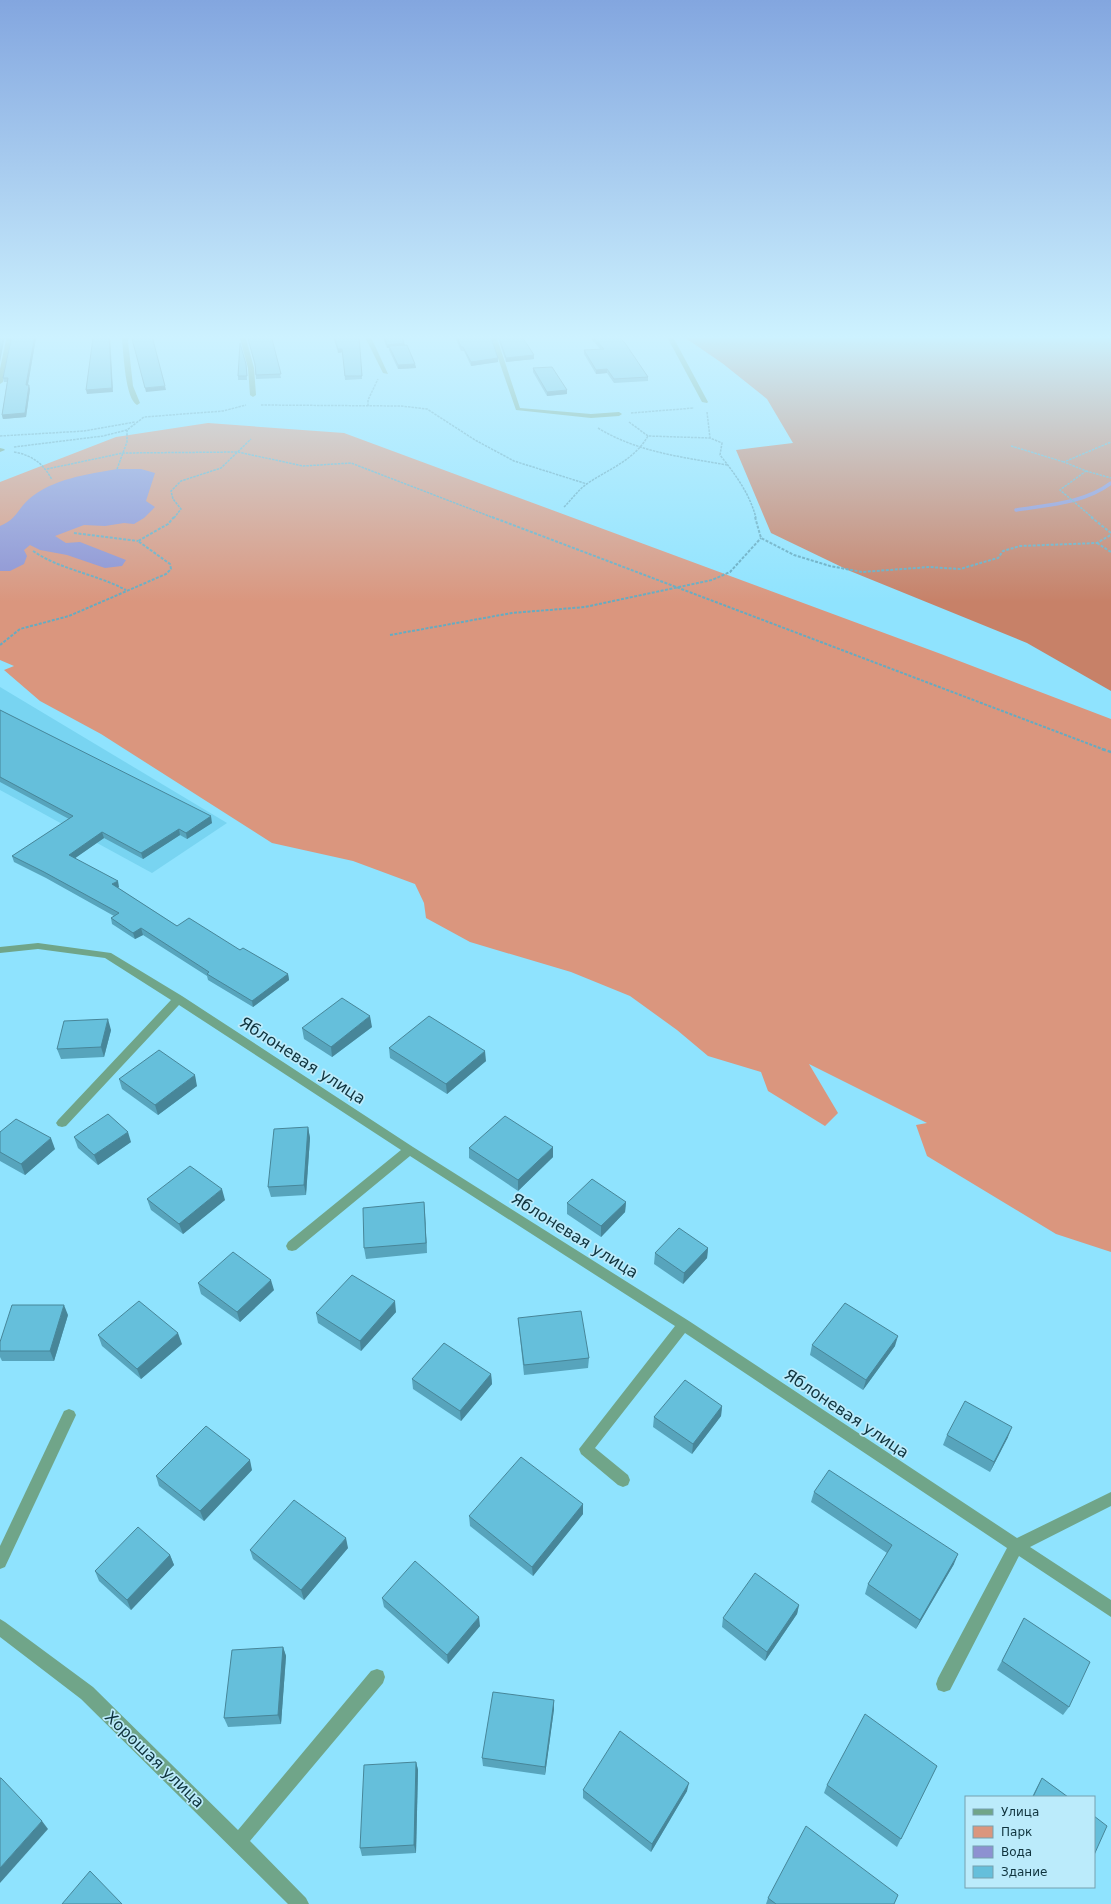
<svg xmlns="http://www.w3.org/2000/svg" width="1111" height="1904" viewBox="0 0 1111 1904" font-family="'DejaVu Sans',sans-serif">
  <rect width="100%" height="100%" fill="#8fe3fe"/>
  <polygon fill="#78d4f1" points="0,687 227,823 152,873 0,790"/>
  <polygon fill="#da967e" points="208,423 344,433 941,654 1111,719 1111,1252 1056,1234 927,1156 916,1125 927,1123 809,1064 838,1113 825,1126 768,1091 761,1072 708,1056 677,1030 630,996 571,972 470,942 426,918 424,903 415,884 353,861 272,843 101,734 40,701 4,670 14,666 0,660 0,482 116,437"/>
  <polygon fill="#c78168" points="681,335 1111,335 1111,691 1027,643 850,571 771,533 736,450 793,443 767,399 722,363"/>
  <path fill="#8d91d1" d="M117,469H141L155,473L146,501L155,507L144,518L134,524L124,523L105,526L84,525L55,536L66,543L80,542L126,560L122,566L105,568L67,555L40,550L30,545L24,550L27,556L24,564L10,571H0V526C17,519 16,511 29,499C52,479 88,474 117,469Z"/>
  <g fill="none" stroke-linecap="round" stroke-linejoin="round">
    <path stroke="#8d91d1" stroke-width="3.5" d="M1016,510C1048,505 1085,503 1111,483"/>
    <g stroke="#66abc1" stroke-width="1.5" stroke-dasharray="2.5 1" stroke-linecap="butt">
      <polyline points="738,335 863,338 1094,335"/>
      <polyline points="261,405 401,406 427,409 475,440 514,461 587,484"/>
      <polyline points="368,406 368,400 378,379"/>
      <polyline points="707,412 710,438"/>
      <polyline points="631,413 694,408"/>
      <path d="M629,422L648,436L710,438L722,443L720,455C735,474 750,494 756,518"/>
      <path d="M598,428C637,452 682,457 727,465"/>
      <polyline points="0,436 84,431 135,422"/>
      <polyline points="1011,446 1064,462"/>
      <polyline points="14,447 103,436 127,430 144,417 223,411 246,405"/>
      <path d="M14,452C32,455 44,464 52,480"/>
      <polyline points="47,469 123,453 238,452 303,466 351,463 494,518"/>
      <polyline points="117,469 127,442 127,430"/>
      <polyline points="1086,471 1111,478"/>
      <path d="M564,507C572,499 579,489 588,483C611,468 634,460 648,436"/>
      <polyline points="174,518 181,509 173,499 171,491 181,481 221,468 251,439"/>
      <polyline points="1093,518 1060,490 1086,471 1064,462 1111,442"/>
    </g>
    <g stroke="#66abc1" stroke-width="2" stroke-dasharray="3 1.5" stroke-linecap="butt">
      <polyline points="492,517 1105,750"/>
      <polyline points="755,517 761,538 794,555 830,566 862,572 929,567 960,569 998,558 1003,551 1020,546 1097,543 1111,535"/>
      <polyline points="1091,517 1111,533"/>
      <polyline points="74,533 138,541"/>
      <polyline points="1097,543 1111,552"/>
      <path d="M33,551C61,570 96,574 126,590"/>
      <polyline points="390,635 512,613 585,607 712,580 730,572 761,538"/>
      <polyline points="0,645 20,629 69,616 166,574 171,569 170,564 138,541 168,524 174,517"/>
    </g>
    <polyline stroke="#66abc1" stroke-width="2.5" stroke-dasharray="4 2" stroke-linecap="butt" points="1102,749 1111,752"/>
    <g fill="#70a589" fill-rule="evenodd">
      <polygon points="7,335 13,335 3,382 0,384 0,369"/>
      <path d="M123,335H129L128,341L133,386L140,403L137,405C125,398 124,355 122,341Z"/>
      <polygon points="239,335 245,335 254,368 256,395 253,397 250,395 248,368"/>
      <polygon points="364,335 370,335 388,374 383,373"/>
      <polygon points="490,335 496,335 520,408 591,414 619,412 622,414 619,416 591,418 516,410"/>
      <polygon points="666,335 672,335 708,402 707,403 702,402"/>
      <polygon points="0,448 4,449 5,450 0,452"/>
      <polygon points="38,943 111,953 182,996 413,1147 689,1321 1017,1538 1111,1492 1111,1506 1030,1547 1111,1600 1111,1617 1019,1556 950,1690 944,1692 938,1690 936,1684 938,1678 1007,1548 685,1333 595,1448 628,1475 630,1480 628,1485 623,1487 618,1485 581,1454 579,1449 675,1326 410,1156 296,1250 292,1251 288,1250 286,1246 288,1242 401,1150 179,1005 66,1126 62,1127 58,1126 56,1123 58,1120 171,1000 105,958 38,949 0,953 0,947"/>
      <polygon points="69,1409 74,1411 76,1415 5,1567 0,1569 0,1546 64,1411"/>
      <polygon points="0,1619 5,1622 93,1687 238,1830 371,1671 377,1669 383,1671 385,1677 383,1683 250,1841 306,1898 309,1904 288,1904 81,1699 0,1637"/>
    </g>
  </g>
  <g fill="#57a4bc">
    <polygon points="12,335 38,338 36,338 28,385 30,389 26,417 3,419 2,415 7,382 4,382 3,378"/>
    <polygon points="247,335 271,335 281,378 256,379 255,366"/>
    <polygon points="333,335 359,335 362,379 345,380 343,352 338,353"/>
    <polygon points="382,335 401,335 405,345 415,364 416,368 398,369 389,350 389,348 387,348"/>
    <polygon points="452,335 490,335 498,358 498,362 471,366 464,351 461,351 455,337 453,337"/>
    <polygon points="498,335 534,359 506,362 498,338"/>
    <polygon points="588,335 617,335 648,377 648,381 614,383 607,373 596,374 584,354 584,350 600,349"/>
    <polygon points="246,364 247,380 238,380 238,376"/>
    <polygon points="533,368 567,394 547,396 533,372"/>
    <polygon points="0,710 212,823 187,839 180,835 143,859 104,838 75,858 119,887 118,888 177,926 240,950 288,974 289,980 253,1007 208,980 207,976 143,935 135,939 112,924 111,918 114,916 46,878 14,862 12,856 69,819 0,782"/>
    <polygon points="372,1027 332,1057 304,1039 302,1028"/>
    <polygon points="111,1030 104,1057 61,1059 57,1049"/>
    <polygon points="389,1048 486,1061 447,1094 390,1058"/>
    <polygon points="119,1079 197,1086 158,1115 122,1089"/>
    <polygon points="308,1127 310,1138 306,1195 271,1197 268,1187"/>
    <polygon points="0,1132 55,1149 25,1175 0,1161"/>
    <polygon points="74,1137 131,1142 98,1165 78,1148"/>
    <polygon points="469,1148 553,1157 518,1191 469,1158"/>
    <polygon points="147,1199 225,1200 183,1234 151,1210"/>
    <polygon points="424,1202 427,1253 366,1259 364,1248"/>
    <polygon points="626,1202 625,1212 601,1237 567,1214 567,1203"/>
    <polygon points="708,1248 707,1258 683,1284 654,1264 655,1253"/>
    <polygon points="198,1283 274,1290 240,1322 201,1294"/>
    <polygon points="396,1312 361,1351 318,1323 316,1313"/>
    <polygon points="68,1315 54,1361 2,1361 0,1357 0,1351"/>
    <polygon points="518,1318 589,1358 588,1368 524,1375 519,1328"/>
    <polygon points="98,1335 182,1344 141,1379 102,1346"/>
    <polygon points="812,1345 895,1346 863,1390 810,1355"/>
    <polygon points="491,1374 492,1384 461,1421 413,1389 412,1379"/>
    <polygon points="722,1406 721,1416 692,1454 653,1427 654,1417"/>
    <polygon points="947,1435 1008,1437 990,1472 943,1445"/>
    <polygon points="252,1470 204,1521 159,1486 156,1476"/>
    <polygon points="814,1492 954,1564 916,1629 865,1594 868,1584 887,1553 811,1502"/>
    <polygon points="583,1504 583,1514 533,1576 470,1526 469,1516"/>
    <polygon points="348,1548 304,1600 253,1559 250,1550"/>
    <polygon points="170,1555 174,1565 131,1610 99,1581 95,1571"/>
    <polygon points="382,1598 480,1626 448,1664 384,1607"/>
    <polygon points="799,1605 797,1614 765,1661 722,1627 723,1618"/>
    <polygon points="1024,1618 1069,1707 1063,1715 997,1670"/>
    <polygon points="283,1647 286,1656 281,1724 228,1727 224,1718"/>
    <polygon points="554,1700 554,1709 545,1775 483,1766 482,1758"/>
    <polygon points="416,1762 418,1770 416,1853 362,1856 360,1848"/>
    <polygon points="937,1766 897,1847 824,1793 827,1785"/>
    <polygon points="1042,1778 1068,1797 1032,1797 1037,1787"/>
    <polygon points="583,1790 687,1791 651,1852 583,1798"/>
    <polygon points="768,1898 894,1904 766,1904"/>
  </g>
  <g fill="#478699">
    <polygon points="4,335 5,335 0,362 0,353"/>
    <polygon points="35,335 39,335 38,338 36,338 27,389 26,385"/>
    <polygon points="109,335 110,335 113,392 87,394 86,390"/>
    <polygon points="404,343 405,347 389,346 389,348 387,348 387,345"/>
    <polygon points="338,349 342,349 343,352 338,353"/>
    <polygon points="534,355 534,359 506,362 506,358"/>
    <polygon points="498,358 498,362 471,366 471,362"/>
    <polygon points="415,364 416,368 398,369 398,365"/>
    <polygon points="607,369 607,373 596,374 596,370"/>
    <polygon points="29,385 30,389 26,417 3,419 2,415"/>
    <polygon points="165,386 166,390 146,392 145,388"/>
    <polygon points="567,390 567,394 547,396 547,392"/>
    <polygon points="211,816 212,823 187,839 186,833"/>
    <polygon points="179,829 180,835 143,859 141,853"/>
    <polygon points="102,832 104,838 71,861 69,855"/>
    <polygon points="118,881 119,887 114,890 112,884"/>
    <polygon points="141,928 143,935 135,939 133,933"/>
    <polygon points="288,974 289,980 253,1007 252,1001"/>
    <polygon points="370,1016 372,1027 332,1057 331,1047"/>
    <polygon points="108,1019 111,1030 104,1057 101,1047"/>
    <polygon points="485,1051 486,1061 447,1094 446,1084"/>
    <polygon points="195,1075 197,1086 158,1115 155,1105"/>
    <polygon points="308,1127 310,1138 306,1195 304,1185"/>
    <polygon points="128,1132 131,1142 98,1165 94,1155"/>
    <polygon points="51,1138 55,1149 25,1175 21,1164"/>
    <polygon points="553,1147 553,1157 518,1191 518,1180"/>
    <polygon points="222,1189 225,1200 183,1234 179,1224"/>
    <polygon points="424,1202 425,1213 427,1253 426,1243"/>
    <polygon points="626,1202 625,1212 601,1237 601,1226"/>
    <polygon points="708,1248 707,1258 683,1284 684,1273"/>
    <polygon points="271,1280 274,1290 240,1322 237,1312"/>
    <polygon points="395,1301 396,1312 361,1351 360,1341"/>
    <polygon points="64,1305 68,1315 54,1361 50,1351"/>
    <polygon points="178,1333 182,1344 141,1379 137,1369"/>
    <polygon points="898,1336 895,1346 863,1390 866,1380"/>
    <polygon points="491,1374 492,1384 461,1421 460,1411"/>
    <polygon points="722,1406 721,1416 692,1454 693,1444"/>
    <polygon points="1012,1427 1008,1437 990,1472 994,1462"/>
    <polygon points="250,1460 252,1470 204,1521 200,1511"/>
    <polygon points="583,1504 583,1514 533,1576 532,1567"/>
    <polygon points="346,1538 348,1548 304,1600 301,1590"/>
    <polygon points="958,1554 954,1564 916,1629 920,1620"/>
    <polygon points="170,1555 174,1565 131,1610 127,1600"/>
    <polygon points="799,1605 797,1614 765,1661 767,1652"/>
    <polygon points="479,1617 480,1626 448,1664 447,1655"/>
    <polygon points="283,1647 286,1656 281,1724 278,1715"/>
    <polygon points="554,1700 554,1709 545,1775 545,1767"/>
    <polygon points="416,1762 418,1770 416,1853 414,1845"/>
    <polygon points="689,1783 687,1791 651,1852 652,1844"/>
    <polygon points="42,1821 48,1829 0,1883 0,1868"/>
  </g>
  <g fill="#65bfdb" stroke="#478699">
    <polygon points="0,335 4,335 0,353"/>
    <polygon points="12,335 35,335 26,385 29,385 25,413 2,415 8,378 3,378"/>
    <polygon points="94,335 109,335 112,388 86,390 93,338"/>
    <polygon points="131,335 154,335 153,340 165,386 145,388"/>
    <polygon points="247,335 271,335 281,374 256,375 255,364"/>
    <polygon points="333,335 359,335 362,376 345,376 342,349 338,349"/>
    <polygon points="383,335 401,335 404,343 387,345"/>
    <polygon points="456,335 490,335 498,358 471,362 463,347 461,347"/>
    <polygon points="498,335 521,335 534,355 506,358"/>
    <polygon points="591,335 617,335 625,343 648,377 614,379 607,369 596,370 584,350 604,349"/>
    <polygon points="240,343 246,364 247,376 238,376"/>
    <polygon points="407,345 415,364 398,365 389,346"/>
    <polygon points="552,367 567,390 547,392 533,368"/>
    <polygon points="0,710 211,816 186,833 179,829 141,853 102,832 69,855 118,881 112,884 177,926 189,918 240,950 243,948 288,974 252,1001 207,974 209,972 141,928 133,933 111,918 119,913 44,872 12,856 73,816 0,777"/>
    <polygon points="342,998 370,1016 331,1047 302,1028"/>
    <polygon points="429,1016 485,1051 446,1084 389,1048"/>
    <polygon points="108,1019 101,1047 57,1049 64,1021"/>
    <polygon points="159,1050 195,1075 155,1105 119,1079"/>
    <polygon points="108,1114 128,1132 94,1155 74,1137"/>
    <polygon points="505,1116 553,1147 518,1180 469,1148"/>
    <polygon points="16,1119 51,1138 21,1164 0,1152 0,1132"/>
    <polygon points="308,1127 304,1185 268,1187 274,1129"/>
    <polygon points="190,1166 222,1189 179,1224 147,1199"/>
    <polygon points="592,1179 626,1202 601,1226 567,1203"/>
    <polygon points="424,1202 426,1243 364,1248 363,1208"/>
    <polygon points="679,1228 708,1248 684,1273 655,1253"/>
    <polygon points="233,1252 271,1280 237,1312 198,1283"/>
    <polygon points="352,1275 395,1301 360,1341 316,1313"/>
    <polygon points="139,1301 178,1333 137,1369 98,1335"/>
    <polygon points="845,1303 898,1336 866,1380 812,1345"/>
    <polygon points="12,1305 64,1305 50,1351 0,1351 0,1342"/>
    <polygon points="581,1311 589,1358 524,1365 518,1318"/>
    <polygon points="444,1343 491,1374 460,1411 412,1379"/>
    <polygon points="685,1380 722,1406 693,1444 654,1417"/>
    <polygon points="965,1401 1012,1427 994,1462 947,1435"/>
    <polygon points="206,1426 250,1460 200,1511 156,1476"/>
    <polygon points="521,1457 583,1504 532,1567 469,1516"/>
    <polygon points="829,1470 958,1554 920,1620 868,1584 892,1545 814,1492"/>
    <polygon points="294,1500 346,1538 301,1590 250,1550"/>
    <polygon points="138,1527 170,1555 127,1600 95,1571"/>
    <polygon points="415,1561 479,1617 447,1655 382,1598"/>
    <polygon points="755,1573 799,1605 767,1652 723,1618"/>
    <polygon points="1024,1618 1090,1662 1069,1707 1002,1661"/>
    <polygon points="283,1647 278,1715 224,1718 232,1650"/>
    <polygon points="493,1692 554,1700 545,1767 482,1758"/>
    <polygon points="865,1714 937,1766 901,1839 827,1785"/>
    <polygon points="620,1731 689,1783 652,1844 583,1790"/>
    <polygon points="416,1762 414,1845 360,1848 364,1765"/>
    <polygon points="0,1778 1,1778 42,1821 0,1868"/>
    <polygon points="1042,1778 1068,1797 1033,1797"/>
    <polygon points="1094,1816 1107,1826 1094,1855"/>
    <polygon points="806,1826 898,1895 894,1904 776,1904 768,1898"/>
    <polygon points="90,1871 122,1904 62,1904"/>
  </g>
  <linearGradient id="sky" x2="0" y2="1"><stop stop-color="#83a6df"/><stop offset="0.56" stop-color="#cdf2ff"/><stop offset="1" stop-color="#cdf2ff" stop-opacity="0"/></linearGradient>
  <rect width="1111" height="602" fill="url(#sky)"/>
  <g text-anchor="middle" stroke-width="3.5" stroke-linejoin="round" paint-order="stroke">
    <g font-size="16" fill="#0f333d" stroke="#bbebfb">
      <text transform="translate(303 1060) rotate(33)" y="6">Яблоневая улица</text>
      <text transform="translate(575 1235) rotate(32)" y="6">Яблоневая улица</text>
      <text transform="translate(847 1413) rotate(34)" y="6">Яблоневая улица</text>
      <text transform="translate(155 1759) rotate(44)" y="6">Хорошая улица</text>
    </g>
  </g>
  <rect x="965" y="1796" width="130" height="92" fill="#bbebfb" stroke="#76a1af"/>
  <rect x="973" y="1809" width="20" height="6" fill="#70a589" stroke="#76a1af"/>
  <text x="1001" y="1816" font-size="12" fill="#0f333d">Улица</text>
  <rect x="973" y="1826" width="20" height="12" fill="#da967e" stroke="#76a1af"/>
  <text x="1001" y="1836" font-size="12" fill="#0f333d">Парк</text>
  <rect x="973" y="1846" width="20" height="12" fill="#8d91d1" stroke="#76a1af"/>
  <text x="1001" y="1856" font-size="12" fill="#0f333d">Вода</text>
  <rect x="973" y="1866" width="20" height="12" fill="#65bfdb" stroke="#76a1af"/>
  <text x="1001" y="1876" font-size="12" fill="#0f333d">Здание</text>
</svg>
